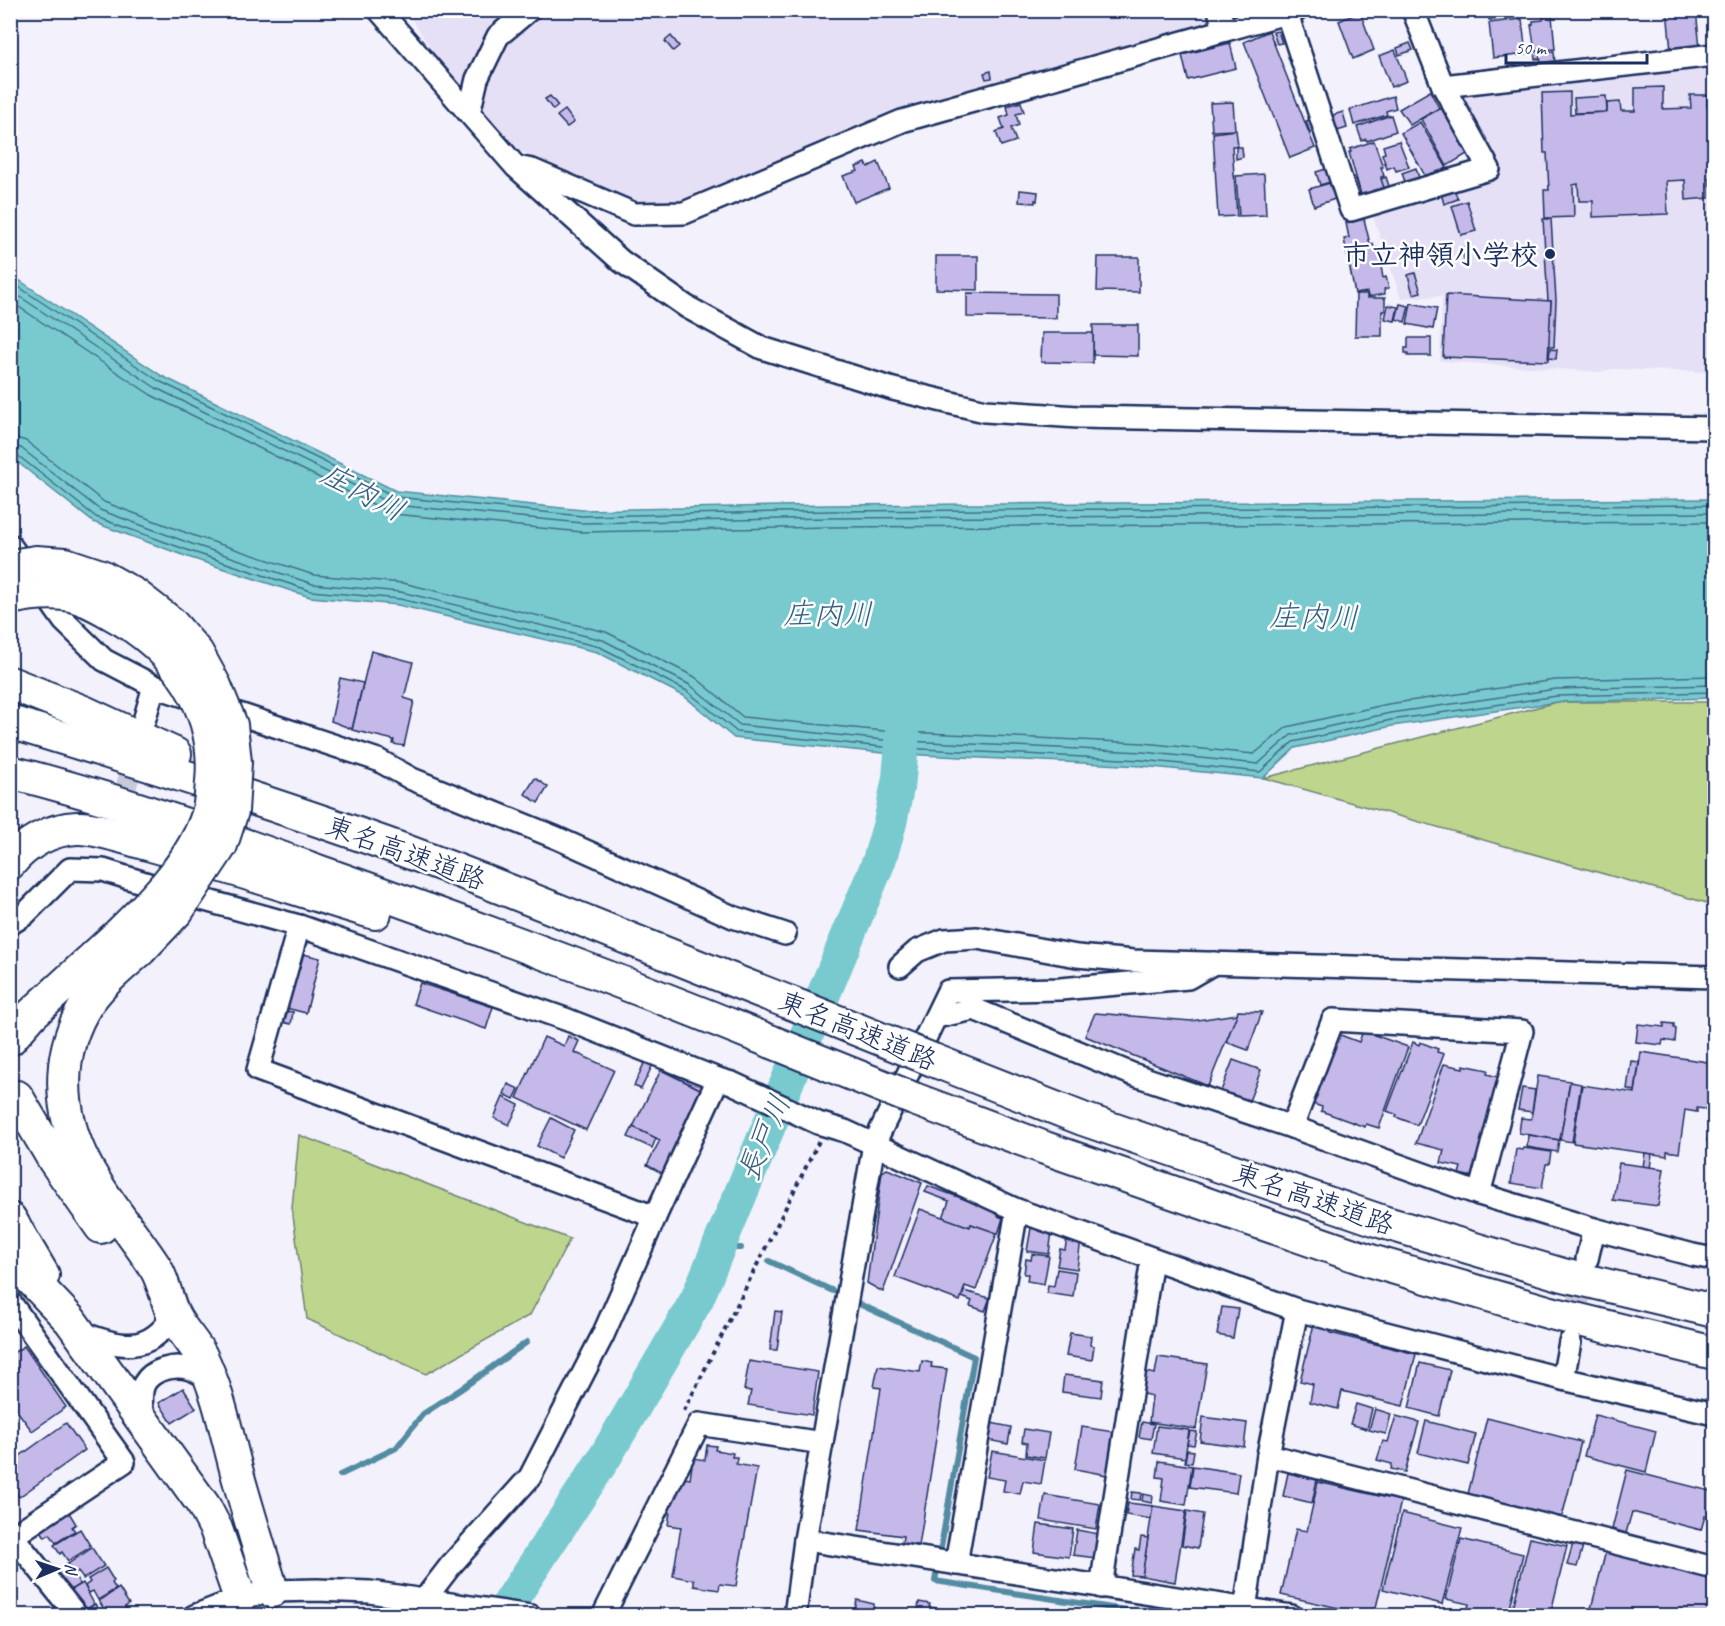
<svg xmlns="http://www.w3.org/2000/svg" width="1725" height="1626" viewBox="0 0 1725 1626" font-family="Caveat,'Klee One',sans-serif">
  <rect width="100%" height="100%" fill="#f3f1fb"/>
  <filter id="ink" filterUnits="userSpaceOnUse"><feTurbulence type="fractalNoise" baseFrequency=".0167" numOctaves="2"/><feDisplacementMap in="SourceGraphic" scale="12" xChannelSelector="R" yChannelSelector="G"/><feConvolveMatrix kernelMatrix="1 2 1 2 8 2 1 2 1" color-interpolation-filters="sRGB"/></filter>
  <g filter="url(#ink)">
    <g fill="#e5e0f6">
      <polygon points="406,11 1250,11 897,110 681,204 639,206 587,184 509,146 456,86"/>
      <polygon points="1714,65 1714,372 1613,369 1599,372 1440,361 1442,296 1401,298 1372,213 1501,172 1460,98 1464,92"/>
    </g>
    <g fill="#bdd58c" stroke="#6c8275" stroke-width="1.5">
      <polygon points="1557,702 1714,702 1714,905 1264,778"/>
      <polygon points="299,1135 570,1239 530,1315 426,1374 307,1319 292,1208"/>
    </g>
    <polygon fill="#79cacf" stroke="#538ca2" stroke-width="1.5" points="10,274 162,376 396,491 582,510 829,505 1714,499 1714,698 1557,702 1392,726 1295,748 1263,778 1142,766 883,753 734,738 684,696 597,652 398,605 310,597 188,557 93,522 11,457"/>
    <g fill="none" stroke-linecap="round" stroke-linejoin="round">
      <g stroke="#416d8b" stroke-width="1.5">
        <polyline points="10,281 159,381 396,497 582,516 829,511 1714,505"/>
        <polyline points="10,290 156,388 394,505 582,523 829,518 1714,513"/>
        <polyline points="10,301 151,395 393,514 582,532 829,527 1714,522"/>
        <polyline points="10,436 26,441 104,502 195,536 314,575 403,583 606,632 695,677 743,717 884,731 1143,743 1254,754 1287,727 1388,704 1555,680 1714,676"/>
        <polyline points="10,445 21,448 100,510 192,544 313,584 401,592 603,640 690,685 740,725 884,740 1143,752 1258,764 1291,735 1390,713 1556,689 1714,685"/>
        <polyline points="10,453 16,454 96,517 190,551 311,591 400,599 600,647 687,691 737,732 883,747 1142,760 1260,772 1293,742 1391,720 1557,696 1714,692"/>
      </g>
      <g stroke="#538ca2" stroke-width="6">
        <polyline points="718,1248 741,1248"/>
        <polyline points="769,1261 833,1291"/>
        <polyline points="857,1303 974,1357 935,1581 1165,1616"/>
        <polyline points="340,1475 396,1448 423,1414 461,1389 527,1342"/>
      </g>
      <polyline stroke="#79cacf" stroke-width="34" points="501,1616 605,1457 697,1299 879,861 890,823 899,778 905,708"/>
    </g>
    <g fill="#c5b9ea" stroke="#1b2f5e" stroke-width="1.5">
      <polygon points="1380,10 1397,10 1397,11 1381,16"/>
      <polygon points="1488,10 1522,10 1522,17 1489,20"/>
      <polygon points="1667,10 1696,10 1700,48 1671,51"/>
      <polygon points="1360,12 1374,50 1353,59 1339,21"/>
      <polygon points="1552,16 1555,49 1535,51 1531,25 1533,24 1533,21 1543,20 1543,17"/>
      <polygon points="1522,19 1526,54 1493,58 1489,23"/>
      <polygon points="1269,31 1315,148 1290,158 1244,42"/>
      <polygon points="1278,31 1282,43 1277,44 1273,32"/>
      <polygon points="671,36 679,46 673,51 665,41"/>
      <polygon points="1230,43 1236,68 1188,80 1182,55"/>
      <polygon points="1410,43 1413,50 1399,55 1397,48"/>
      <polygon points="1395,50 1407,81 1391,87 1379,56"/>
      <polygon points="1539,51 1540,59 1535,59 1534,52"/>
      <polygon points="1554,51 1555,64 1541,66 1540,53"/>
      <polygon points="991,71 992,78 986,79 984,73"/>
      <polygon points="1663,87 1663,109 1691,108 1690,95 1707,95 1707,106 1714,106 1714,178 1709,178 1709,198 1686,200 1685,180 1666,181 1668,214 1593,217 1593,201 1579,201 1578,184 1573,185 1574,217 1545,218 1544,190 1549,190 1547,153 1544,153 1542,93 1570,92 1570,114 1607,112 1607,103 1620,102 1621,111 1635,111 1635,88"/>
      <polygon points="1430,91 1439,108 1410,125 1399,109"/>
      <polygon points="550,96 558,106 553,110 545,99"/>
      <polygon points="1393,96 1396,108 1386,111 1387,115 1354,125 1350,110"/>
      <polygon points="1606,96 1607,112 1575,113 1574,98"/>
      <polygon points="1021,102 1024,112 1016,114 1019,125 1011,128 1016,141 1001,146 996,132 1004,129 1000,118 1009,115 1007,106"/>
      <polygon points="1233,102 1235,130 1212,131 1210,103"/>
      <polygon points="1441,108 1467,154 1447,166 1421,119"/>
      <polygon points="565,110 574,122 567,127 557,116"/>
      <polygon points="1343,112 1347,128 1334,132 1330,116"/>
      <polygon points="1391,115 1396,131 1367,141 1366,139 1362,141 1357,127"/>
      <polygon points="1310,120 1314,131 1310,133 1306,121"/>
      <polygon points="1420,122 1447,168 1427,179 1401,133"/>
      <polygon points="1236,130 1238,146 1232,146 1237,216 1218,217 1213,133"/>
      <polygon points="1374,141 1383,167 1381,167 1384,176 1381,177 1385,190 1362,198 1349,152 1351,152 1350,149"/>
      <polygon points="1399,141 1409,167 1396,171 1394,166 1387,169 1382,154 1385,153 1383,146"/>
      <polygon points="1236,147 1242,147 1243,157 1236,159"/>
      <polygon points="878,162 889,188 854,202 843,176 858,171 856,167 866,163 868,167"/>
      <polygon points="1416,168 1420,181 1406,185 1402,173"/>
      <polygon points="1326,169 1330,182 1320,185 1316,172"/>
      <polygon points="1264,174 1266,215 1239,216 1236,176"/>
      <polygon points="1386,177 1390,189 1385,191 1381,179"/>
      <polygon points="1356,179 1360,193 1354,195 1350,181"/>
      <polygon points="1330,183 1335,199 1314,206 1309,189"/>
      <polygon points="1454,189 1458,199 1444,204 1441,193"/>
      <polygon points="1020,190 1038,192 1037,201 1035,200 1035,203 1019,202"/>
      <polygon points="1467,201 1476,231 1461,235 1452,206"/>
      <polygon points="1364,219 1370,244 1373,244 1374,248 1378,248 1383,278 1386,277 1389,288 1384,289 1385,294 1368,297 1367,292 1355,294 1344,239 1349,238 1346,223"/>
      <polygon points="1543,219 1551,219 1556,300 1554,347 1548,347 1551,301 1548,301"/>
      <polygon points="1465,247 1468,259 1464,259 1461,248"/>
      <polygon points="936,256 978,256 978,290 936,289"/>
      <polygon points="1098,257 1139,257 1139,292 1097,291"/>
      <polygon points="1415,273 1421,292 1413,294 1408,275"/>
      <polygon points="967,293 1056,294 1056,318 967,317"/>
      <polygon points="1356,294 1367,294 1367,298 1385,298 1385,311 1382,311 1382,336 1355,336"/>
      <polygon points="1446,295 1551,301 1548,361 1443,357"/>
      <polygon points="1411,303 1437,308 1433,329 1407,324"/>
      <polygon points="1400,304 1409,306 1405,322 1396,319"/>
      <polygon points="1388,305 1398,307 1395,321 1385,319"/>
      <polygon points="1093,325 1138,325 1138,356 1093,355"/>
      <polygon points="1042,333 1093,333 1093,363 1041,362"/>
      <polygon points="1408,338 1431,338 1431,356 1408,356 1408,353 1405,353 1405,348 1408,348"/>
      <polygon points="1550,349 1557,350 1556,359 1549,358"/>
      <polygon points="371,651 413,662 404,698 414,701 404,746 393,744 394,740 352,730"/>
      <polygon points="340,678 363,683 352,729 331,721"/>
      <polygon points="535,778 548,787 538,803 525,794"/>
      <polygon points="299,953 320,958 306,1013 286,1008"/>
      <polygon points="420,983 493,1007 486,1029 413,1004"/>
      <polygon points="285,1011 293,1012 291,1024 282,1022"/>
      <polygon points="1238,1011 1262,1012 1248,1050 1226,1042"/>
      <polygon points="1095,1013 1191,1021 1237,1014 1208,1086 1085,1036"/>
      <polygon points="1664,1023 1674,1024 1674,1028 1676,1029 1675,1042 1663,1040 1662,1045 1636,1042 1638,1024 1664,1027"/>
      <polygon points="1363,1031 1408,1047 1379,1128 1366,1124 1365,1127 1321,1111 1322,1107 1310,1103 1335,1033 1359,1042"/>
      <polygon points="568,1036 579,1041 574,1052 614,1070 586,1130 517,1098 544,1037 564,1046"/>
      <polygon points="1413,1042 1419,1045 1420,1042 1438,1049 1437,1052 1444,1054 1417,1125 1396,1117 1397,1115 1387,1111"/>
      <polygon points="1641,1052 1714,1063 1714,1142 1707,1141 1712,1110 1697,1108 1697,1112 1685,1110 1679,1153 1667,1151 1667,1156 1573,1143 1582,1085 1635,1093"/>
      <polygon points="646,1059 654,1062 641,1089 634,1086"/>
      <polygon points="1233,1060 1261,1070 1249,1101 1221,1091"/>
      <polygon points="1631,1061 1639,1062 1635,1091 1627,1089"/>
      <polygon points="664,1063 707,1084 704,1091 661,1070"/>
      <polygon points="1444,1064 1463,1068 1463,1065 1488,1070 1487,1074 1502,1078 1478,1178 1459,1174 1461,1167 1441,1163 1444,1150 1416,1143"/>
      <polygon points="661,1070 704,1091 663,1174 647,1165 660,1140 633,1127"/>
      <polygon points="1538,1076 1570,1081 1560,1140 1519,1133 1521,1118 1531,1119"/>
      <polygon points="1570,1082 1581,1084 1572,1142 1560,1140"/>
      <polygon points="508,1084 519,1089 514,1099 504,1094"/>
      <polygon points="1522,1088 1535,1090 1532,1112 1518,1110"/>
      <polygon points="503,1097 519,1105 509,1125 494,1118"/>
      <polygon points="551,1118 574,1130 560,1158 537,1146"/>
      <polygon points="633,1127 656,1138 652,1148 628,1137"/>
      <polygon points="1528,1135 1559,1140 1557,1152 1527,1147"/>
      <polygon points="1524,1148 1551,1152 1549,1164 1546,1164 1542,1188 1511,1183 1516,1149 1523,1150"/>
      <polygon points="1645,1153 1652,1154 1650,1168 1643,1167"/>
      <polygon points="1619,1163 1664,1169 1658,1206 1613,1200"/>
      <polygon points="887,1169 922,1183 883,1292 867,1283 882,1172"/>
      <polygon points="928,1186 1000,1212 998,1216 1003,1218 998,1234 971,1224 970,1227 943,1218 949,1201 925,1192"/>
      <polygon points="1710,1192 1714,1193 1714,1219 1712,1219 1714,1206 1708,1205"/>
      <polygon points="920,1209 970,1227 971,1224 997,1233 976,1290 965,1286 960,1301 895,1277"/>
      <polygon points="1031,1228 1052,1231 1049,1254 1027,1251"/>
      <polygon points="1067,1238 1081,1240 1077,1269 1057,1266 1060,1249 1065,1250"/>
      <polygon points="1032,1254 1049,1256 1044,1284 1027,1281 1028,1274 1024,1274 1026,1259 1031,1260"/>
      <polygon points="1057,1269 1076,1272 1073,1297 1047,1293 1048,1285 1054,1286"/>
      <polygon points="964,1291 990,1298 985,1311 970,1306 972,1301 962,1297"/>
      <polygon points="1222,1307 1238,1309 1233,1338 1217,1335"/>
      <polygon points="775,1311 782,1312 777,1350 770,1350"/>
      <polygon points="1314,1324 1331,1328 1330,1333 1416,1354 1403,1406 1342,1391 1338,1409 1310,1402 1313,1384 1300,1381"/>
      <polygon points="1070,1333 1091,1336 1090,1345 1094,1346 1092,1360 1066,1356"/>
      <polygon points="24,1346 66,1407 32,1431 10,1401 10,1355"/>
      <polygon points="1158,1357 1207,1364 1196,1429 1149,1422 1152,1396 1143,1394 1146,1372 1155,1374"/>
      <polygon points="749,1361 818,1372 812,1415 748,1405 751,1391 744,1390"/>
      <polygon points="922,1361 932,1363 931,1367 947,1369 919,1546 902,1543 903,1536 859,1530 881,1388 874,1387 878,1366 920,1372"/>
      <polygon points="1420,1363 1450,1370 1439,1416 1409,1408"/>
      <polygon points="1064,1375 1103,1380 1101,1397 1062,1392"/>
      <polygon points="183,1388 196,1408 172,1423 159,1403"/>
      <polygon points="1356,1404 1372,1409 1367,1429 1350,1424"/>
      <polygon points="1375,1409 1391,1414 1386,1434 1369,1430"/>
      <polygon points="1595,1415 1656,1431 1646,1472 1584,1456"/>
      <polygon points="1396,1416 1419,1422 1405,1472 1391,1469 1392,1464 1377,1460 1383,1441 1388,1442"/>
      <polygon points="1203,1417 1247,1423 1244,1447 1200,1441"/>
      <polygon points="1487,1418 1581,1442 1562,1517 1468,1494"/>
      <polygon points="1426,1421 1476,1434 1468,1465 1418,1453"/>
      <polygon points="1142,1422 1154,1424 1151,1439 1139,1437"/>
      <polygon points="66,1423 85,1450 19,1497 10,1484 10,1463"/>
      <polygon points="991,1423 1011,1427 1008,1444 988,1440"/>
      <polygon points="1157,1426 1189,1430 1185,1458 1153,1453"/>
      <polygon points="1082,1427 1114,1432 1107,1475 1075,1469"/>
      <polygon points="1024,1429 1049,1433 1045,1458 1026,1455 1027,1443 1022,1442"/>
      <polygon points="1190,1431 1197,1432 1194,1445 1187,1444"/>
      <polygon points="707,1445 716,1446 715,1450 733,1453 732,1457 737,1457 736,1464 757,1468 736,1586 720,1584 719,1590 694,1586 694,1580 673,1576 681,1527 668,1525 670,1512 667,1511 668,1502 673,1503 678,1477 690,1479 693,1458 705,1460"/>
      <polygon points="1187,1450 1194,1451 1192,1463 1185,1462"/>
      <polygon points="992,1451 1045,1460 1041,1484 1023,1481 1020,1494 1003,1491 1005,1480 987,1477"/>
      <polygon points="1159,1461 1192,1466 1186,1505 1161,1501 1164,1478 1157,1477"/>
      <polygon points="1193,1466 1239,1473 1236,1493 1190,1487"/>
      <polygon points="1627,1470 1714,1492 1714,1519 1705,1516 1701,1530 1632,1512 1626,1533 1612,1529"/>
      <polygon points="1288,1473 1317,1480 1312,1503 1283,1496"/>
      <polygon points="1318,1482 1401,1501 1374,1616 1281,1595 1296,1529 1307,1531"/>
      <polygon points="1132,1492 1141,1493 1140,1500 1131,1499"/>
      <polygon points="1143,1494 1153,1496 1152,1503 1142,1501"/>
      <polygon points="1045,1495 1100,1504 1096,1529 1041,1520"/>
      <polygon points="1128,1503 1153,1506 1151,1519 1126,1515"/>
      <polygon points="1153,1506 1186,1511 1175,1582 1142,1576"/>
      <polygon points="68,1511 76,1524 72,1527 75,1531 56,1543 50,1534 45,1537 40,1529"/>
      <polygon points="1187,1511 1203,1514 1198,1548 1182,1545"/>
      <polygon points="1402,1513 1462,1528 1442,1604 1383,1589"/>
      <polygon points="1038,1524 1073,1529 1069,1557 1034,1552"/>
      <polygon points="80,1529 91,1547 68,1561 62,1552 60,1554 54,1545"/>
      <polygon points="1077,1530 1099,1534 1096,1558 1073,1555"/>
      <polygon points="1141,1537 1148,1538 1142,1576 1131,1575 1135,1549 1139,1550"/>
      <polygon points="1530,1538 1567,1546 1550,1616 1511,1616"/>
      <polygon points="1461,1539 1523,1554 1508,1616 1466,1616 1469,1604 1446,1599"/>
      <polygon points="1573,1543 1583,1546 1577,1567 1567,1565"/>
      <polygon points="92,1548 104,1566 83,1579 78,1571 74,1574 68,1564"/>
      <polygon points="1606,1551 1714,1578 1714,1616 1589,1616"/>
      <polygon points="68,1564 80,1584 67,1592 54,1573"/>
      <polygon points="106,1568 114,1581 112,1583 116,1589 98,1600 93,1591 89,1593 85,1586 90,1582 88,1579"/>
      <polygon points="83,1583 94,1604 81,1613 68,1592"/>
      <polygon points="119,1588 129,1604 125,1607 128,1611 125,1612 127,1615 108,1616 99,1601"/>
      <polygon points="857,1600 874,1604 873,1612 855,1609"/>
      <polygon points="919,1602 930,1604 929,1607 943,1609 943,1616 917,1616"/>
      <polygon points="95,1604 102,1616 84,1616 82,1613"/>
      <polygon points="855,1612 870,1615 870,1616 854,1616"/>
    </g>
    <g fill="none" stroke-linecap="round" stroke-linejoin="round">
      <g stroke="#c8cadc" stroke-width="21" stroke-dasharray="21 10" stroke-linecap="butt">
        <polyline points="118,816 137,748"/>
        <polyline points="1572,1332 1586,1269"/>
      </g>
      <defs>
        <g id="minor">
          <polyline points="379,10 516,167 621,261 687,307 762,348 893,389 985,411 1078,417 1714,428"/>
          <polyline points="1219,10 1224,30"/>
          <polyline points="1287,14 1351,210 1489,169 1443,86 1413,10"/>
          <polyline points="1443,86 1714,55"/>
          <polyline points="469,113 477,79 498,36 529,10"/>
          <polyline points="522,168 532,170 634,214 684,213 902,121 1297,10"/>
          <polyline points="10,545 64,621 104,660 154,686 378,760 412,779 557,838 733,917 785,934"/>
          <polyline points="144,721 154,686"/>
          <polyline points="10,924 24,915 70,869 103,870 161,888 299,926 568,1020 718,1079 732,1083 818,1123 845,1131 1017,1210 1297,1310 1563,1379 1714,1414"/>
          <polyline points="299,926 258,1070 655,1217 718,1079"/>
          <polyline points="900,966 917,951 944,940 977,938 1077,956 1134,961 1714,977"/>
          <polyline points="936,1017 974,1009 1132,1074 1292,1127 1479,1194 1594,1229 1693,1255 1714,1259"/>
          <polyline points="1292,1127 1333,1020 1522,1031 1479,1194"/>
          <polyline points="1587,1259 1594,1229"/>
          <polyline points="10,1302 124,1462 10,1538"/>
          <path d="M80,1332C117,1347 149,1356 173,1315"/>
          <polyline points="1563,1379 1570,1342"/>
          <path d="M143,1422C142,1410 139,1395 144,1384C152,1369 175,1364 190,1369C197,1371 205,1376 211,1380"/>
          <polyline points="1268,1455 1714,1568"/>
          <polyline points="10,1533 77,1616"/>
          <polyline points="805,1540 1292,1616"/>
          <polyline points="956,1564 1017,1210"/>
          <polyline points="1101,1587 1152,1259"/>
          <polyline points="424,1600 451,1565 530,1477 603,1335 655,1217"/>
          <polyline points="194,1616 240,1598 272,1591 317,1590 370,1592 531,1616"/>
          <polyline points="603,1616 699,1424 822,1443"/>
          <polyline points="795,1616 805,1540 874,1144 948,991 1060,989 1188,978 1214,963"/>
          <polyline points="1244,1616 1268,1455 1297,1310"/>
        </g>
        <g id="highway">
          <polyline points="10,683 86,713 175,754"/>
          <path d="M10,722C142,762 273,803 403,850C533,898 661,953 791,1003"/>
          <path d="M10,772C118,799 222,837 326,874C476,927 625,982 772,1042"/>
          <path d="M10,863C26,843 51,829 77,828C94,827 126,838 144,843C221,864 298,890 375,913"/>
          <path d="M140,950C122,966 102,982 88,1002C55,1052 58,1114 86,1166C105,1202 133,1233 155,1267C164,1281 166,1299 173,1314C180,1329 193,1341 201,1356C218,1391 226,1431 236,1469C247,1510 260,1550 272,1591"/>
          <polyline points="10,1039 32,1014 119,934"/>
          <polyline points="933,1060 1083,1119 1383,1222 1563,1275 1714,1311"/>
          <polyline points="17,1097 54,1160 101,1227"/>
          <polyline points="914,1099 1045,1148 1371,1261 1551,1313 1714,1353"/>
          <polyline points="10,1219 43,1275"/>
          <polyline points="10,1257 70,1320 204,1506 216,1529 240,1598"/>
        </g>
      </defs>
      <use href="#minor" stroke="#1b2f5e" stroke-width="26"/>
      <use href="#highway" stroke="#1b2f5e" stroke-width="36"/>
      <polyline stroke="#1b2f5e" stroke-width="4" stroke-dasharray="4.5 4.5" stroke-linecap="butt" points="684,1411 819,1141"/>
      <use href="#minor" stroke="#fff" stroke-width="21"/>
      <use href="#highway" stroke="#fff" stroke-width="32"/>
      <defs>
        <g id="highway-bridge">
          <polyline points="10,566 36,562 65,564 101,576 135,595 171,623 197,653 215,686 231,725 235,762 232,811 221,845 177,911 140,950"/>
          <path d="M10,598C28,594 46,592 65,594C81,596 97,605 111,613C175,647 219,708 212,782C211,792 211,804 208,814C193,861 154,900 119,934"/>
          <polyline points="791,1003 933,1060"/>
          <polyline points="772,1042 914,1099"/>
        </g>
      </defs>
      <use href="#highway-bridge" stroke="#1b2f5e" stroke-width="36" stroke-linecap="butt"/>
      <use href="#highway-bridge" stroke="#fff" stroke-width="32"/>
    </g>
  </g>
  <circle fill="#1b2f5e" stroke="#fff" stroke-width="2" cx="1550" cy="254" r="6"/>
  <g text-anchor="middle" stroke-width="5" stroke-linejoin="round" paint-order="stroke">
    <g font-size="28" font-weight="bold" fill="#1b2f5e" stroke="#fff" text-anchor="end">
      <text x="1538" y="264">市立神領小学校</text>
    </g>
    <g font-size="28" fill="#1b2f5e" stroke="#fff">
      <text transform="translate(406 852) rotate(20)" y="10">東名高速道路</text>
      <text transform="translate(858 1030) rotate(22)" y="10">東名高速道路</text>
      <text transform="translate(1314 1198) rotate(19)" y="10">東名高速道路</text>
    </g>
    <g font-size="30" font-style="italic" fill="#375e80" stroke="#fff">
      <text transform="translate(363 492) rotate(28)" y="10">庄内川</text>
      <text x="828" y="624">庄内川</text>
      <text transform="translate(1314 617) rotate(1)" y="10">庄内川</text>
      <text transform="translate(764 1138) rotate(-67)" y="10">長戸川</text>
    </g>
  </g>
  <rect width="1725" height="1626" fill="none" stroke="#fff" stroke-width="36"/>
  <rect x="18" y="18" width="1689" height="1590" fill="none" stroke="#1b2f5e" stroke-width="2" filter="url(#ink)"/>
  <g transform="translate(57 1569) rotate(88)" stroke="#ffffff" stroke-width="4.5" paint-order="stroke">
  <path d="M0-4.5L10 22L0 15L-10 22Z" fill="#1b2f5e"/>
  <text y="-9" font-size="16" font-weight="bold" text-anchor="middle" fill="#1b2f5e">N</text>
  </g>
  <path d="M1506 54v9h141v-9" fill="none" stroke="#1b2f5e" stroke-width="3"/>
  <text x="1515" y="54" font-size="18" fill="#1b2f5e" stroke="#ffffff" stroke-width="4.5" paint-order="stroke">50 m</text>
</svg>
